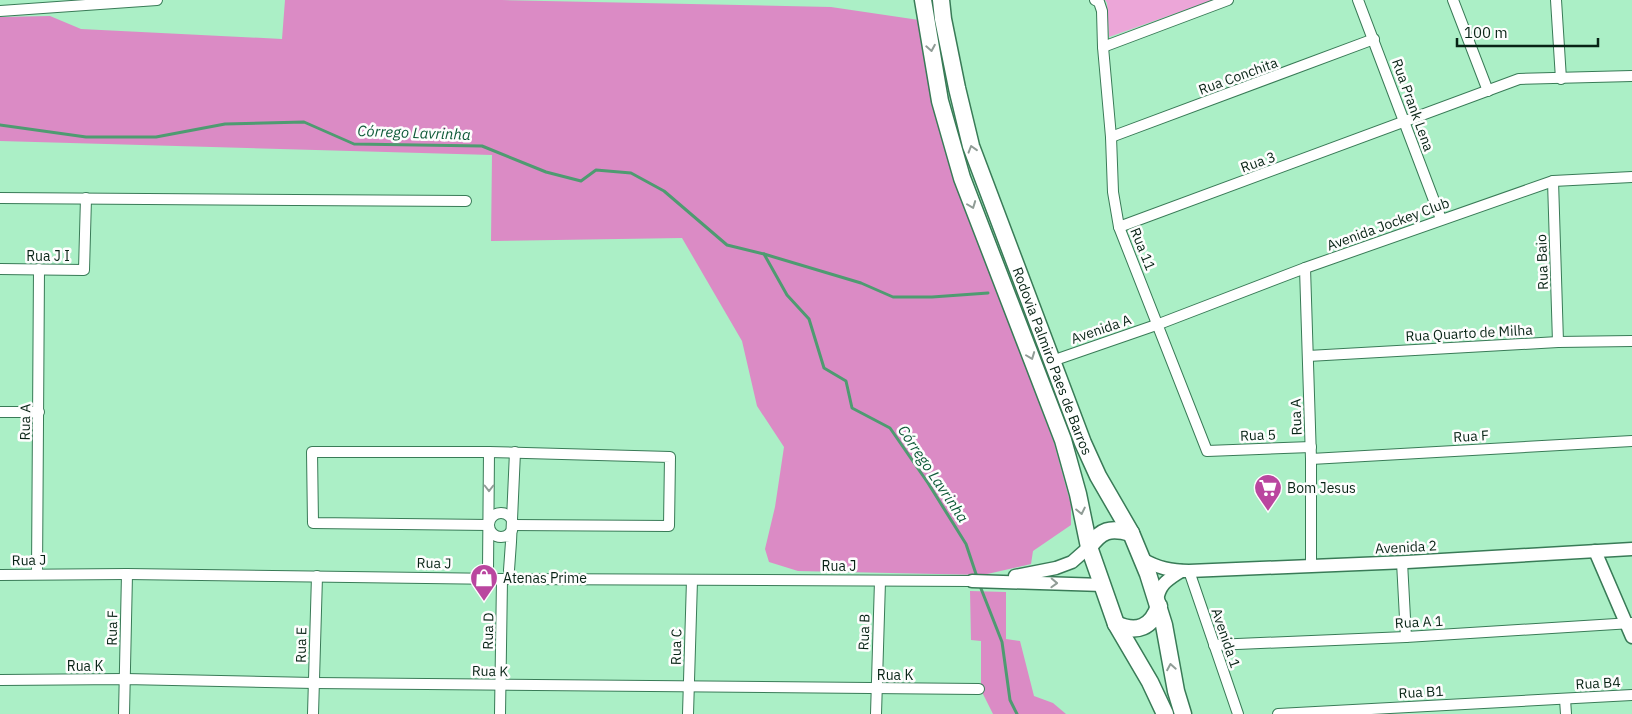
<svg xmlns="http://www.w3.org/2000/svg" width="1632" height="714" viewBox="0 0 1632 714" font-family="'IBM Plex Sans',sans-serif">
  <rect width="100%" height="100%" fill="#abefc6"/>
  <polygon fill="#eca6d8" points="1105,0 1213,0 1109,37 1107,3"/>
  <g fill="#db8bc5">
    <polygon points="285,0 502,0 831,7 919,20 952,170 1054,443 1071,505 1071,525 1033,551 1031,564 983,575 798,571 769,562 765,549 775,507 784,447 757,406 742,341 682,238 491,241 492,155 0,141 0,17 50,16 81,29 282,39"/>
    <polygon points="970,591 1006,592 1006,639 1020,641 1034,696 1053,703 1066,714 993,714 981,690 981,641 971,640"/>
  </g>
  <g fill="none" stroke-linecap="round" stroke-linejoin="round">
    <g stroke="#4e9b71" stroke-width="3">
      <polyline points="0,125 86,137 156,137 225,124 304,122 354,144 482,146 546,172 581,181 596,170 631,173 664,191 727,245 764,254 787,295 809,319 824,368 846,381 852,408 890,428 928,483 966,544 977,577"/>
      <polyline points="764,254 861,283 893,297 932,297 988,293"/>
      <polyline points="980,586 1002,642 1010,700 1017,714"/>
    </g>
    <defs>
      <g id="minor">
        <polyline points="1095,0 1099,2 1102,11 1103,47 1111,137 1113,192 1119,227 1207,451 1311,447"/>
        <polyline points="1358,0 1441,219"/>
        <polyline points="1453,0 1488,91"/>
        <polyline points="1556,0 1561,79"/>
        <polyline points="0,11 157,0"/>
        <polyline points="1103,47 1228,0"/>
        <polyline points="1111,137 1374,39"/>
        <polyline points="1553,181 1558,342"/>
        <polyline points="0,198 466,201"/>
        <polyline points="1119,227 1519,79 1632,76"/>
        <polyline points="1305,268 1311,459 1311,566"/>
        <polyline points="0,269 84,270 86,198"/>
        <polyline points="1308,356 1558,342 1632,341"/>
        <polyline points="1052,361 1159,324 1305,268 1553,181 1632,177"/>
        <polyline points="0,412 39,412"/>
        <polyline points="1311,459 1632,441"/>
        <circle cx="501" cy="525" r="12"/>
        <polyline points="489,525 313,523 312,452 489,452 670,457 669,526 512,525"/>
        <polyline points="1402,562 1406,637"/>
        <polyline points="488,570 489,452"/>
        <polyline points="509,570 511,542 515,452"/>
        <polyline points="1189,571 1238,714"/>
        <polyline points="37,574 39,269"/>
        <polyline points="0,575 127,574 502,579 972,581"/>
        <polyline points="1214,645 1406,637 1632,623"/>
        <polyline points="0,680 125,679 314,683 979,689"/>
        <polyline points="1565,699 1566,714"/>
        <polyline points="124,714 127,574"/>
        <polyline points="313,714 317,576"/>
        <polyline points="500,714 502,579"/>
        <polyline points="688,714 692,580"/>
        <polyline points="876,714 880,581"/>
        <polyline points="1278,714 1632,695"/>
      </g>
      <g id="tertiary">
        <polyline points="1595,551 1632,637"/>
        <path d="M1142,559C1158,568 1171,571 1189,571L1407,562L1632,549"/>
        <polyline points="1015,576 1056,568 1072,562 1089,547"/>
        <polyline points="972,581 1103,585"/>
        <path d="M1157,600C1160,583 1168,580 1181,571"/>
      </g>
      <g id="primary">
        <polyline points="923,0 940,101 962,178 1063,440 1078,494 1089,547 1116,624 1150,682 1165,714"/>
        <path id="s1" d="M941,0L943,19L957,88L971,146L1083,443L1098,476L1131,533L1148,574L1164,625L1176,691L1183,714"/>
        <path d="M1089,547C1101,530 1110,527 1131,533"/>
        <path d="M1116,624C1137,634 1152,627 1159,606"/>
      </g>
    </defs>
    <use href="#minor" stroke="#397b57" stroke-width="12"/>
    <use href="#tertiary" stroke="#397b57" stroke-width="15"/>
    <use href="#primary" stroke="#397b57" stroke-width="19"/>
    <use href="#minor" stroke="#fff" stroke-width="10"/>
    <use href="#tertiary" stroke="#fff" stroke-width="12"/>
    <use href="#primary" stroke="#fff" stroke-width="16"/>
  </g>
  <defs><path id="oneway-chevron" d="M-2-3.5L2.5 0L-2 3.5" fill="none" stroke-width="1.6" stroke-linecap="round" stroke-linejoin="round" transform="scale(1.25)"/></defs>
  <g stroke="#909c96">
    <use href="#oneway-chevron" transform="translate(931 48) rotate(80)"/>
    <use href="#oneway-chevron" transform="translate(972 149) rotate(-107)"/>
    <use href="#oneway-chevron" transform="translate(972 205) rotate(69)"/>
    <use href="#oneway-chevron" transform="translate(1031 356) rotate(69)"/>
    <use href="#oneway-chevron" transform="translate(489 488) rotate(90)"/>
    <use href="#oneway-chevron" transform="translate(1081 511) rotate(78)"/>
    <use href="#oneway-chevron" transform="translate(1054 583) rotate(2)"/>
    <use href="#oneway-chevron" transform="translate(1171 667) rotate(-100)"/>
  </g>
  <defs>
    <symbol id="supermarket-pin" viewBox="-11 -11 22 30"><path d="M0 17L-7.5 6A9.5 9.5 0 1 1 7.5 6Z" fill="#ba469f" stroke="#fdfdfd"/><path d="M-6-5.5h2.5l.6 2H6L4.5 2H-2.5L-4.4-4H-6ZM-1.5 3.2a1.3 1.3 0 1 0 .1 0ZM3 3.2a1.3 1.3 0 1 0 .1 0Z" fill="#fff"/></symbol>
    <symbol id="shop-pin" viewBox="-11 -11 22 30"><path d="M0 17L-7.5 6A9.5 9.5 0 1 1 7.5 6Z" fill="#ba469f" stroke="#fdfdfd"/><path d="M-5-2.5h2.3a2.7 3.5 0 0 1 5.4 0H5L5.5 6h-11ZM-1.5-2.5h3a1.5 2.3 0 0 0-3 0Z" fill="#fff"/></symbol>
  </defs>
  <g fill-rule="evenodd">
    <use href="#supermarket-pin" x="1252" y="472" width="32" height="43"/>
    <use href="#shop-pin" x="468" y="562" width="32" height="43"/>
  </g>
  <g text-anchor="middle" stroke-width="5" stroke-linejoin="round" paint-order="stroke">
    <g font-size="14" fill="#082315" stroke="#fdfdfd">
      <text transform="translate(1238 76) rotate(-20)" y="5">Rua Conchita</text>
      <text transform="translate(1413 105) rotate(70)" y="5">Rua Prank Lena</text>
      <text transform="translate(1258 162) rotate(-20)" y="5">Rua 3</text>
      <text transform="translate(1388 224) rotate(-20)" y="5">Avenida Jockey Club</text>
      <text transform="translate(1143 249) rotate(68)" y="5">Rua 11</text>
      <text x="48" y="261">Rua J I</text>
      <text transform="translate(1542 262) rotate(-92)" y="5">Rua Baio</text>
      <text transform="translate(1101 329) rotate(-19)" y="5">Avenida A</text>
      <text transform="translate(1469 333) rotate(-3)" y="5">Rua Quarto de Milha</text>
      <text dy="5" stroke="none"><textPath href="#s1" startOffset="379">Rodovia Palmiro Paes de Barros</textPath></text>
      <text transform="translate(1296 417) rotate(-92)" y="5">Rua A</text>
      <text transform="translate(25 422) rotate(-89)" y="5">Rua A</text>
      <text transform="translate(1258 435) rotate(-2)" y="5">Rua 5</text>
      <text transform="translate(1471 436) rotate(-3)" y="5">Rua F</text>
      <text transform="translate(1406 547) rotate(-3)" y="5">Avenida 2</text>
      <text transform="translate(29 560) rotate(-1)" y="5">Rua J</text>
      <text transform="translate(434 563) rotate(1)" y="5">Rua J</text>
      <text x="839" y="571">Rua J</text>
      <text transform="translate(1419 622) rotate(-3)" y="5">Rua A 1</text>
      <text transform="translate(112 628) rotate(-89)" y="5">Rua F</text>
      <text transform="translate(488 631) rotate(-89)" y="5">Rua D</text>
      <text transform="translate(864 632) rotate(-88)" y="5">Rua B</text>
      <text transform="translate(1226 638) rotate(71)" y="5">Avenida 1</text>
      <text transform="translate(301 645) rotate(-89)" y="5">Rua E</text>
      <text transform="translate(676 647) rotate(-89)" y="5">Rua C</text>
      <text x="85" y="671">Rua K</text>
      <text transform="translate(490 671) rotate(1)" y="5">Rua K</text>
      <text x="895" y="680">Rua K</text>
      <text transform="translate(1598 683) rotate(-3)" y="5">Rua B4</text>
      <text transform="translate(1421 692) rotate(-3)" y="5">Rua B1</text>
    </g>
    <g font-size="14" fill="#082315" stroke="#fdfdfd" text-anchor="start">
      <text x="1287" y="493">Bom Jesus</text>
      <text x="503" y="583">Atenas Prime</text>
    </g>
    <g font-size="15" font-style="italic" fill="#0d5937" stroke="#fdfdfd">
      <text transform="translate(414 133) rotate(2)" y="5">Córrego Lavrinha</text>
      <text transform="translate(933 474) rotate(56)" y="5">Córrego Lavrinha</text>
    </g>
  </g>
  <path d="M1457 38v8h141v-8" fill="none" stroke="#082315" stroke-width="2.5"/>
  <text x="1464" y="38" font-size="15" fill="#082315" stroke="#fdfdfd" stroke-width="4" paint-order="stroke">100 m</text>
</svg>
